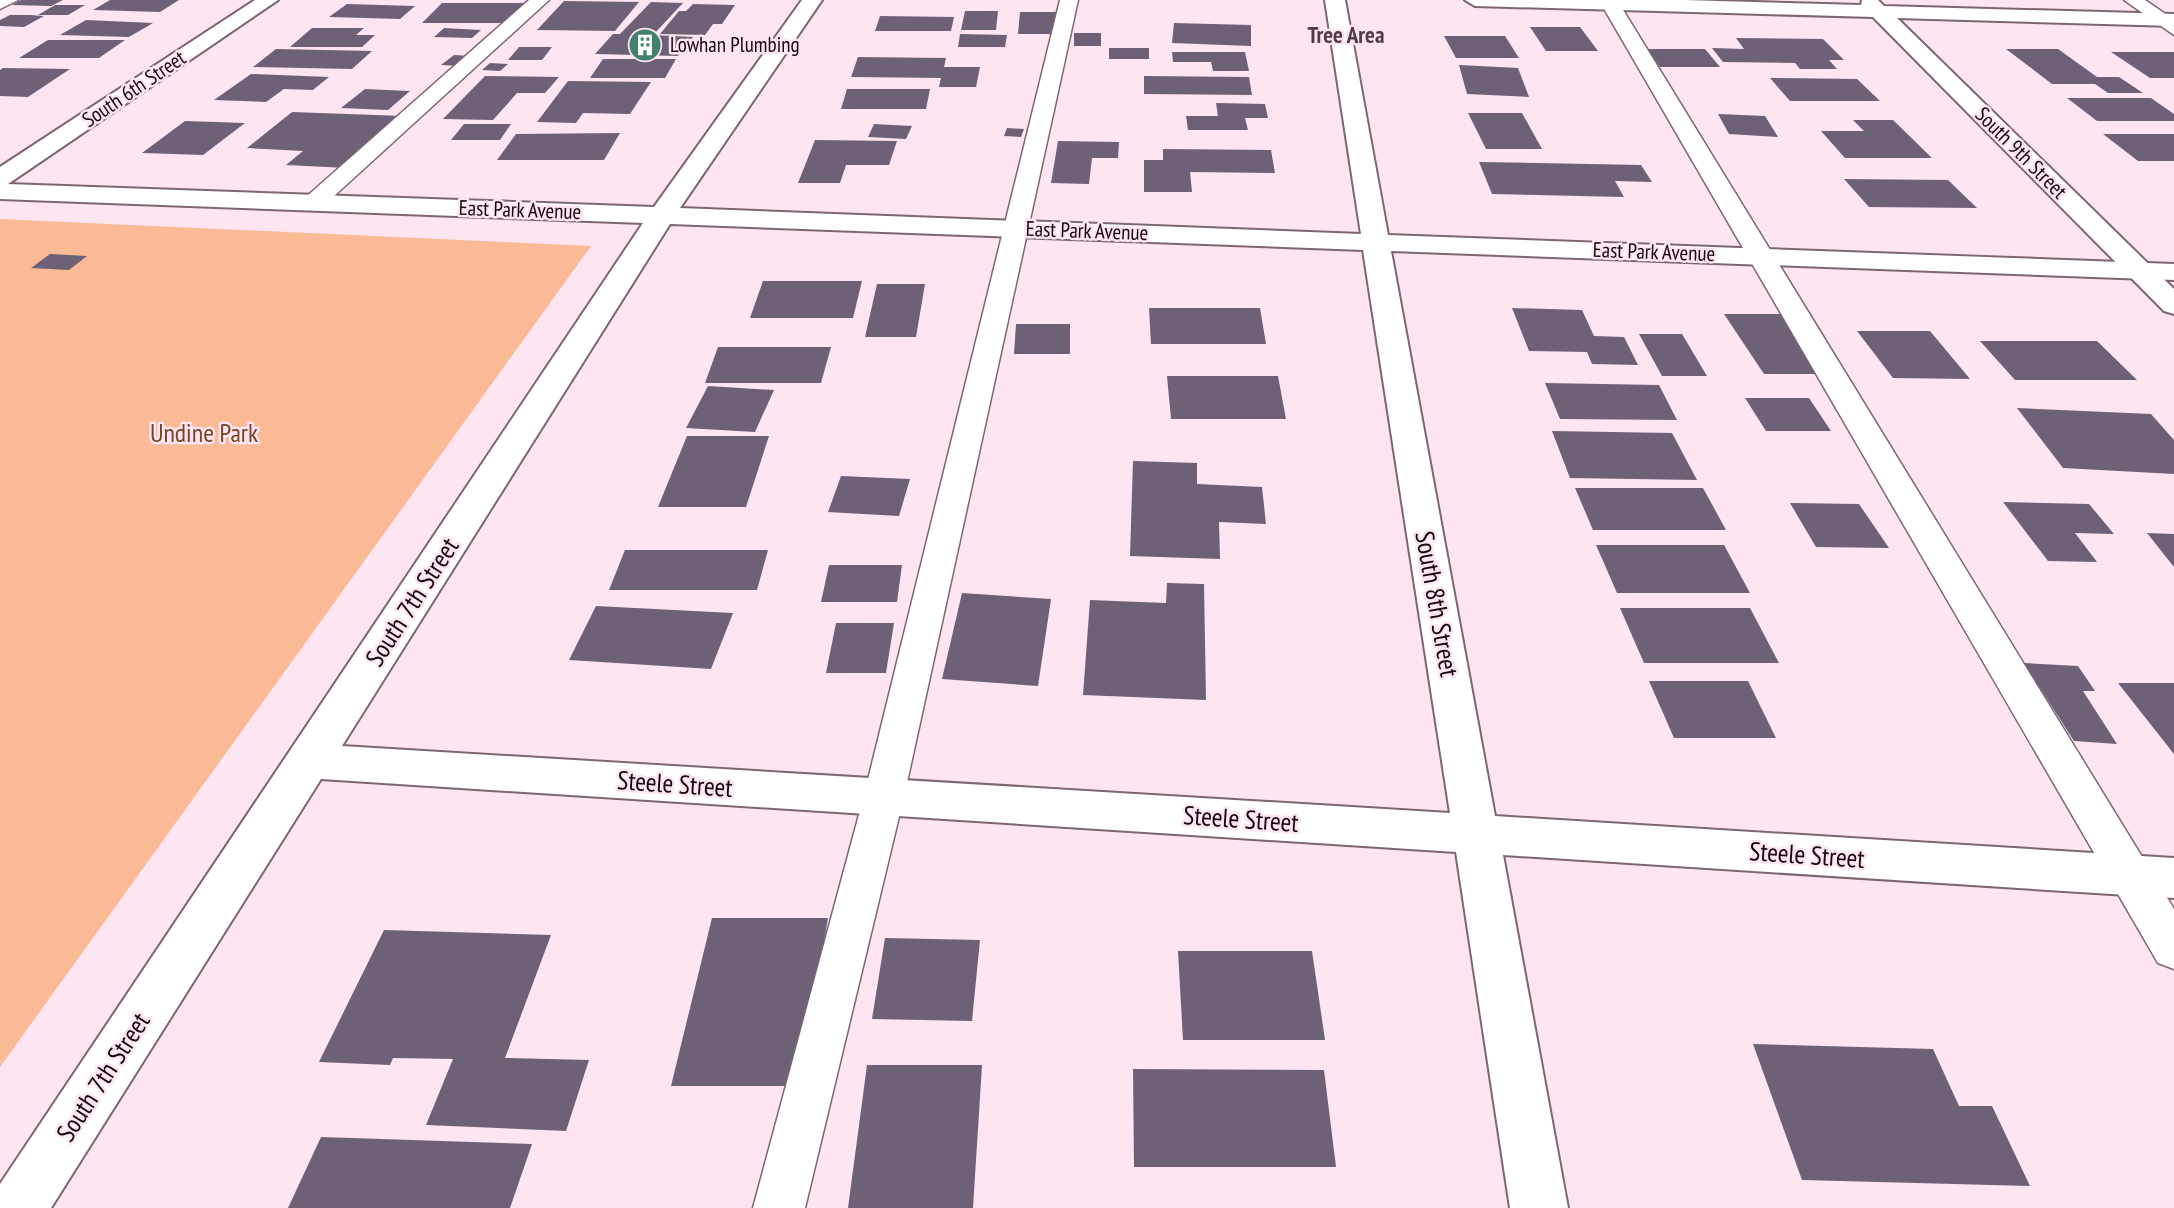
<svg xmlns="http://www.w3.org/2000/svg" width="2174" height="1208" viewBox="0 0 2174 1208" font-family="'PT Sans Narrow',sans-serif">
  <rect width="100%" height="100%" fill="#ffe4f2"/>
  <polygon fill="#faba95" points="0,219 591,246 0,1067"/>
  <g fill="#6c6176">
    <polygon points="21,0 63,0 51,6 12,5"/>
    <polygon points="110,0 179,0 160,12 93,10"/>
    <polygon points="564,1 639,2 615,31 537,30"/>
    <polygon points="651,2 683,3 653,35 693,37 678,56 595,54 613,34 620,34"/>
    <polygon points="442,3 525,3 508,23 422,23"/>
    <polygon points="347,4 415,6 400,19 329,17"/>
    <polygon points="693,4 735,5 722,24 713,24 705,35 660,34 679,11 686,11"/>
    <polygon points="55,5 85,5 68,15 38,15"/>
    <polygon points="965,11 998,11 996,30 961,30"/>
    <polygon points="1020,12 1057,12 1056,34 1018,34"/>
    <polygon points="10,15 30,15 44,16 24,27 0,26 0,20"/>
    <polygon points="880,16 954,17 951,31 875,31"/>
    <polygon points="86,20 153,23 129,37 60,35"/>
    <polygon points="1174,23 1251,25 1251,46 1172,43"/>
    <polygon points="1530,27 1580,27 1598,51 1546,51"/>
    <polygon points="312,28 364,28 356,35 375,35 362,47 290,47"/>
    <polygon points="444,28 481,30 472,38 434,37"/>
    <rect x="1074" y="33" width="27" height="13"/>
    <polygon points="960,34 1007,35 1005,47 958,47"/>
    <polygon points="1444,36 1505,36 1519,58 1456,58"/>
    <polygon points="1736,38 1823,39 1844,60 1829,60 1837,69 1800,69 1795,63 1723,62 1712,48 1744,49"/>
    <polygon points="48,40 125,40 99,58 19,58"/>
    <polygon points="519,47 552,47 542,60 508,60"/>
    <rect x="1109" y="48" width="40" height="11"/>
    <polygon points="276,49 372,51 352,69 253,67"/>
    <polygon points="1646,49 1705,49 1720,67 1660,67"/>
    <polygon points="2006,49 2058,49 2097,77 2119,77 2143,93 2108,93 2095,84 2052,84"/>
    <polygon points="1172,52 1245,52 1249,71 1213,71 1211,62 1173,62"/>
    <polygon points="2111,52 2174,52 2174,78 2150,78"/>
    <polygon points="454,55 471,56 460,66 441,65"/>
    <polygon points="858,57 946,58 944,67 980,67 976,87 939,87 941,78 851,77"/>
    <polygon points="603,59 676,59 665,78 590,78"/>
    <polygon points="490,63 508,64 500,71 482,70"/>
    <polygon points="1459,65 1518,68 1529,97 1467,94"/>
    <polygon points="3,68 70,69 28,97 0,96 0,70"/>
    <polygon points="251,74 329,77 313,90 284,89 266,102 214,100"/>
    <polygon points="485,76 559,77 545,93 517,93 493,120 443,119"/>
    <polygon points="1144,76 1249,77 1252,95 1144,94"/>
    <polygon points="1770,78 1857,79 1880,101 1790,101"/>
    <polygon points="568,81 651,82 630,114 583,113 576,123 537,122"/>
    <polygon points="365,89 410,91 388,110 341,108"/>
    <polygon points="847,89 930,89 926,109 841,109"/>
    <polygon points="2067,98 2151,98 2174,114 2174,121 2097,121"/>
    <polygon points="1216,103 1265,104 1268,118 1245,118 1248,130 1188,130 1186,116 1218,116"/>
    <polygon points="292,112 403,116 347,168 286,165 303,151 247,148"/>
    <polygon points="1468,113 1522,113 1542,149 1486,149"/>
    <polygon points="1718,114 1765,116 1778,137 1729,134"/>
    <polygon points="1853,120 1893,120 1932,158 1845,158 1821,131 1864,131"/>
    <polygon points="185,121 245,123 203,155 142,153"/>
    <polygon points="464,124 511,124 500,140 451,140"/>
    <polygon points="874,124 912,126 906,139 868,137"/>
    <polygon points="1007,128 1024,129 1021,137 1004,136"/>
    <polygon points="620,133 604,160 497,160 516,134"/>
    <polygon points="2103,134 2174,134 2174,161 2138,161"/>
    <polygon points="815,140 897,141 889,165 846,165 840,183 798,183"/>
    <polygon points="1058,141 1119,142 1118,158 1092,158 1089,184 1051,183"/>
    <polygon points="1163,149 1271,150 1275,173 1190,172 1192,192 1144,192 1144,160 1163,160"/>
    <polygon points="1479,162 1641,165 1652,182 1615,181 1624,197 1492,194"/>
    <polygon points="1844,179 1948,180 1977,208 1869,207"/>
    <polygon points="50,254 87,256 69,270 31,268"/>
    <polygon points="763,281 862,281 853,318 750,318"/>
    <polygon points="877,284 925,284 916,337 865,337"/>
    <polygon points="1149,308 1260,308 1266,344 1151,344"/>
    <polygon points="1512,308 1582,310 1594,336 1624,337 1638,365 1592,364 1587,352 1529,351"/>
    <polygon points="1724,314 1783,314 1826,374 1764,374"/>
    <polygon points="1016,324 1070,324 1070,354 1014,354"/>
    <polygon points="1857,331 1930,331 1970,379 1893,378"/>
    <polygon points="1639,334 1682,334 1707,376 1662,376"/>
    <polygon points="1980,341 2097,341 2137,380 2015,380"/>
    <polygon points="718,347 831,347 821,383 705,383"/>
    <polygon points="1167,376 1278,376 1286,419 1171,419"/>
    <polygon points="1545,383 1659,385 1677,420 1560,419"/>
    <polygon points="708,386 774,390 755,432 686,428"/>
    <polygon points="1745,398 1809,398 1831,431 1766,431"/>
    <polygon points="2017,408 2151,414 2174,440 2174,474 2063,468"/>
    <polygon points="1552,431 1672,433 1697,480 1570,478"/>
    <polygon points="687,436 769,436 746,507 658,507"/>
    <polygon points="1133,461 1197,463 1197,484 1262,487 1266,524 1219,522 1220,559 1130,556"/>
    <polygon points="841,476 910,479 899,516 828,512"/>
    <polygon points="1575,488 1703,488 1726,530 1593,530"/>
    <polygon points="2003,502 2089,504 2114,534 2075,533 2097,562 2048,561"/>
    <polygon points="1790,503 1859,504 1889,548 1816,547"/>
    <polygon points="2147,533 2174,534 2174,567"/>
    <polygon points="1596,545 1724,545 1750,593 1617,593"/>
    <polygon points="625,550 768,550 757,590 609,590"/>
    <polygon points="829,565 902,565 897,602 821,602"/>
    <polygon points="1167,583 1204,584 1206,700 1083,695 1090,600 1166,603"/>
    <polygon points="962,593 1051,599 1038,686 942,679"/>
    <polygon points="596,606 733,613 711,669 569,660"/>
    <polygon points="1620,608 1750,608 1779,663 1644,663"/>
    <polygon points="836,623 894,623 886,673 826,673"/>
    <polygon points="2024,663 2078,666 2095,691 2083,691 2117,744 2074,741"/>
    <polygon points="1649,681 1748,681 1776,738 1674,738"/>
    <polygon points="2118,683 2174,683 2174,754"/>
    <polygon points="712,918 828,918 800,1086 671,1086"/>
    <polygon points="384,930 551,935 505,1058 589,1060 566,1131 426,1125 453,1059 393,1058 390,1065 319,1062"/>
    <polygon points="885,938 980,940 972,1021 872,1019"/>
    <polygon points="1178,951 1312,951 1325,1040 1183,1040"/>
    <polygon points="1753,1044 1933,1049 1959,1106 1992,1106 2030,1186 1802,1180"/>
    <polygon points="867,1065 982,1065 973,1208 848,1208"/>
    <polygon points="1133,1069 1324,1070 1336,1167 1134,1167"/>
    <polygon points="321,1137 532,1144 510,1208 288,1208"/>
  </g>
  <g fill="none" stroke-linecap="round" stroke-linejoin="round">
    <defs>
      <g id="lane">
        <polygon points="0,0 18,0 0,9"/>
        <polygon points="529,0 549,0 322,207 306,207 302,202 306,197"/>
        <polygon points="1060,0 1078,0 904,796 805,1208 753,1208 864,796"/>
        <polygon points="1599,0 1617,0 2174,909 2174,969 2158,963"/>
        <polygon points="2124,0 2145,0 2174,20 2174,35"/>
      </g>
      <path id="street" d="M255,0H278L8,184L654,207L802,0H822L680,208L1361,234L1325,0H1345L1388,235L2174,264V280L1391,251L1495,816L2174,858V898L1503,855L1568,1208H1510L1456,852L321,779L51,1208H0V1184L643,223L0,199V167ZM670,224L1363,250L1450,813L342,746Z"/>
      <polygon id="secondary" points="1465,0 1684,0 1861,5 1862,0 1878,0 1884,6 2174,14 2174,26 1897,18 2174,289 2174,314 2164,311 1873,17 1475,6"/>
    </defs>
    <use href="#lane" stroke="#7d6673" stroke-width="3"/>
    <use href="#street" stroke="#7d6673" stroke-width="4"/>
    <use href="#secondary" stroke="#7d6673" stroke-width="4"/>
    <use href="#lane" fill="#fff" fill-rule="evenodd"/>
    <use href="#street" fill="#fff" fill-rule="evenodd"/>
    <use href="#secondary" fill="#fff" fill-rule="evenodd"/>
  </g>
  <defs>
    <symbol id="building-disc" viewBox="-11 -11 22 22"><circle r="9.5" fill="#41816e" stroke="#ffe4f2"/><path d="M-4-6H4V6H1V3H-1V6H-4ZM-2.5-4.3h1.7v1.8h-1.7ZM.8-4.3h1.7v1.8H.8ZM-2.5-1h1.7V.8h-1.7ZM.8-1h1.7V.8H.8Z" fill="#fff"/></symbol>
  </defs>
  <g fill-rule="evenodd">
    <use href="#building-disc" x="626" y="26" width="38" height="38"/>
  </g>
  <g text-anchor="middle" stroke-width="5" stroke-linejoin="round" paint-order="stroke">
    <g font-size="21" fill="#12090e" stroke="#ffe4f2" text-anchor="start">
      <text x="670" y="52">Lowhan Plumbing</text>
    </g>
    <g font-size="21" fill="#12090e" stroke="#ffe4f2">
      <text transform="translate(134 89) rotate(-34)" y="7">South 6th Street</text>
      <text transform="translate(2021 153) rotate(45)" y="7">South 9th Street</text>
      <text transform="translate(520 210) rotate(2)" y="7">East Park Avenue</text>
      <text transform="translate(1087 231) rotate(2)" y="7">East Park Avenue</text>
      <text transform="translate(1654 252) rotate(2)" y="7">East Park Avenue</text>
    </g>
    <g font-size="23" font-weight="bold" fill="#503b47" stroke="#ffe4f2">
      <text x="1346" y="43">Tree Area</text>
    </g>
    <g font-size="26" fill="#784320" stroke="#ffe4f2">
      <text x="204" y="442">Undine Park</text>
    </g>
    <g font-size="26" fill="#12090e" stroke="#ffe4f2">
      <text transform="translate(412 602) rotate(-57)" y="9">South 7th Street</text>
      <text transform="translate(1437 604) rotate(80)" y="9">South 8th Street</text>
      <text transform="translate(675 784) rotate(4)" y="9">Steele Street</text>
      <text transform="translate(1241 819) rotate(4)" y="9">Steele Street</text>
      <text transform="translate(1807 855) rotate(4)" y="9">Steele Street</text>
      <text transform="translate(103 1077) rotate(-57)" y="9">South 7th Street</text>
    </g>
  </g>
</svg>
